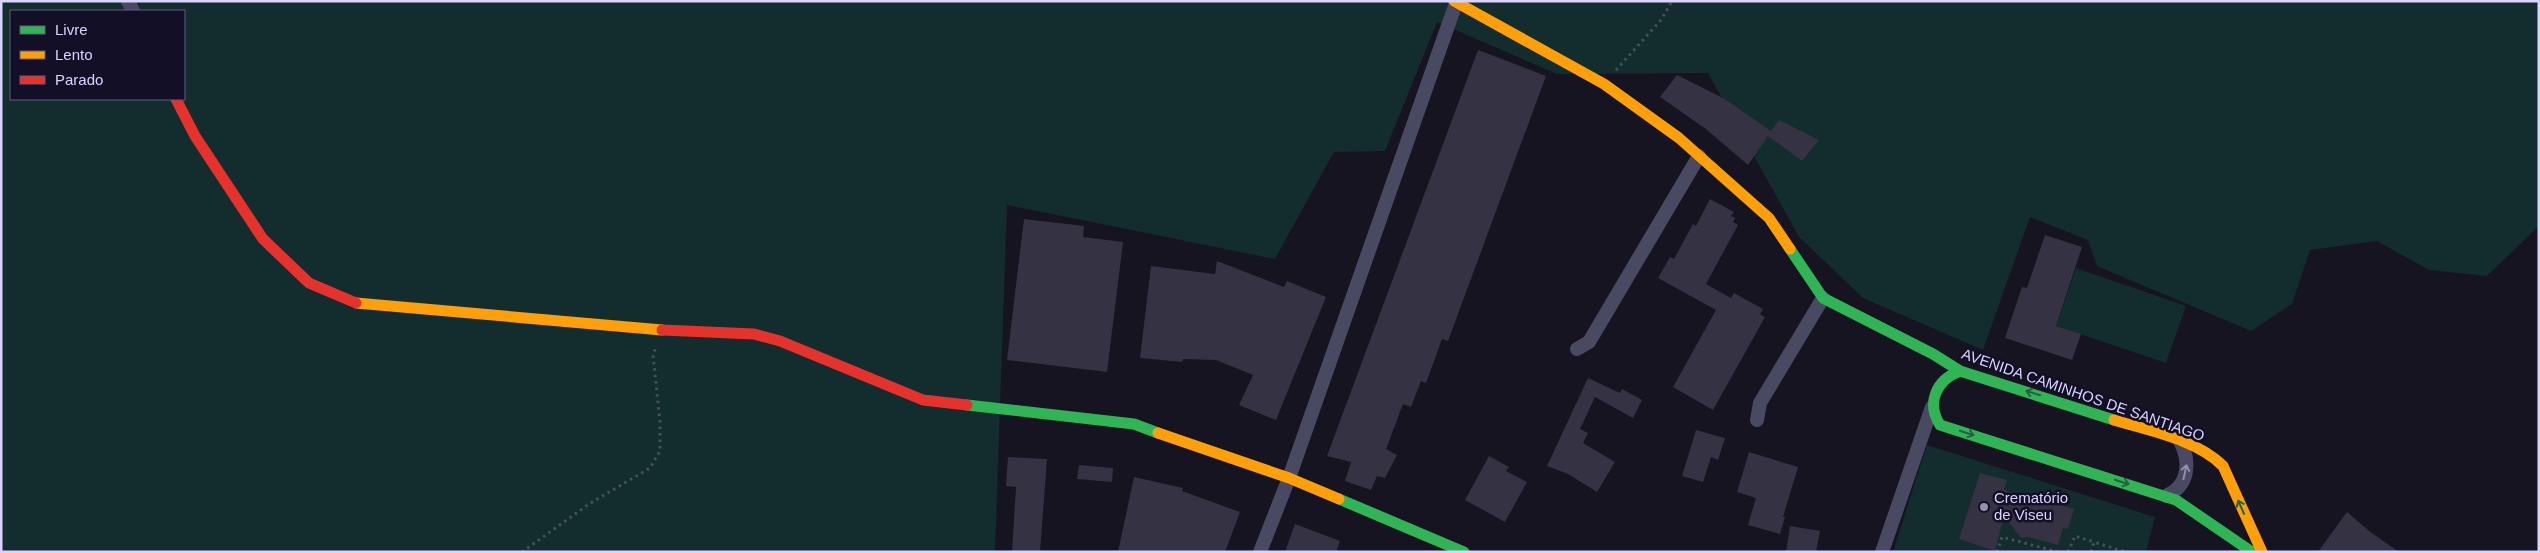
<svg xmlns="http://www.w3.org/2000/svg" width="2540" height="553" viewBox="0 0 2540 553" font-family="Helvetica,sans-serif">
  <rect width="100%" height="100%" fill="#161421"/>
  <g fill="#132c2d" fill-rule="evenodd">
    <path d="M1,1H2539V226L2487,276L2429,270L2377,241L2310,250L2292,304L2251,331L2097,266L2088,240L2030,217L1983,350L1863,298L1799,237L1708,73L1557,74L1437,22L1385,151L1334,152L1275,259L1007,205L995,552H1ZM11,11H184V99H11Z"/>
    <polygon points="2076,268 2186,306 2166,363 2056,326"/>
    <polygon points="1927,445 2155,517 2146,552 1893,552"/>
  </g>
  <g fill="#343243">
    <polygon points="1478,50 1546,76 1448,341 1442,339 1426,383 1421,381 1411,407 1403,404 1386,449 1397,455 1385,478 1377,476 1371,490 1345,481 1351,462 1327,456"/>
    <polygon points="1677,75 1725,99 1771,131 1779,120 1819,140 1802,161 1768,136 1748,165 1706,129 1660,97"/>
    <polygon points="1710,199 1734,212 1731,216 1735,218 1733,222 1738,225 1706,284 1731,298 1734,293 1763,309 1760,314 1765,317 1713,410 1673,387 1716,310 1658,278 1670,257 1674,259 1693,224 1696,226"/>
    <polygon points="1024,219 1084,226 1083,237 1123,242 1107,372 1007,360"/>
    <polygon points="2045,235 2082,247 2056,326 2081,334 2072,360 2005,338 2022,287 2027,288"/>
    <polygon points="1217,261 1284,287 1287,281 1326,297 1276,420 1239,405 1253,375 1216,360 1183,359 1182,362 1140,358 1151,266 1215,274"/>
    <polygon points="1588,378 1620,393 1622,389 1642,400 1633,418 1595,397 1580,429 1588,433 1583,443 1615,462 1597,492 1568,474 1547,466"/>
    <polygon points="1696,430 1725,438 1718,460 1711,457 1703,482 1682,476"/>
    <polygon points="1749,452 1798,467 1783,517 1785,517 1780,534 1748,525 1756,498 1737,492"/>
    <polygon points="1489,456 1509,467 1506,471 1527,482 1505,522 1465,500"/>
    <polygon points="1008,457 1047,459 1040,552 1012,552 1016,487 1006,486"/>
    <polygon points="1079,465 1113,468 1112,482 1077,479"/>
    <polygon points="1980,473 2007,480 2004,490 2074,509 2068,529 2063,528 2058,545 2028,537 2021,538 2004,516 1995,551 1959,539"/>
    <polygon points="1134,477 1183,488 1182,491 1240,512 1225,552 1118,552"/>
    <polygon points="2347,512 2369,531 2399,552 2318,552"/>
    <polygon points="1295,524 1340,541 1336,552 1285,552"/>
    <polygon points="1790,526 1820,531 1816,552 1786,552"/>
  </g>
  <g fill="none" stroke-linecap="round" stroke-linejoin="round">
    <g stroke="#44505f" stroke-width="3" stroke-dasharray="2.5 4" stroke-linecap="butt">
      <polyline points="1616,70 1661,20 1672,1"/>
      <polyline points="522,552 589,504 650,468 660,451 660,422 653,355 656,347"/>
      <polyline points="1997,552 2002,537 2058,552"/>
      <polyline points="2068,552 2075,536 2094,542"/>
      <polyline points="2091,552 2094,542 2126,552"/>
    </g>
    <g stroke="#4a4962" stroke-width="14">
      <polyline points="128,1 133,11"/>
      <polyline points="1577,349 1589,342 1699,156"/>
      <polyline points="1757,420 1760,403 1823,298"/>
      <path d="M2166,496C2189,486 2191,462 2180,441"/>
      <polyline points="1260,552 1289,478 1456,3"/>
      <polyline points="1882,552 1932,407"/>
    </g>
    <g stroke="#30b455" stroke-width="11">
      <polyline points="1790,249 1823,298 1933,354 1960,371 2114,420"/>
      <path d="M1960,371C1936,380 1926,403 1940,425L2176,500L2252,552"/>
      <polyline points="967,405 1134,424 1158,433"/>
      <polyline points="1339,499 1464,552"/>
    </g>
    <g stroke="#ff9f0a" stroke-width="11">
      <polyline points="1454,1 1604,84 1679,138 1769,218 1790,249"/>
      <polyline points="356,303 662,330"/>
      <path d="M2114,420C2149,431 2196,439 2223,466L2262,552"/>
      <polyline points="1158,433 1289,478 1339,499"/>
    </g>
    <g stroke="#e5322d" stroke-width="11">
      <polyline points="176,99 195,136 263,239 309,283 356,303"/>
      <polyline points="662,330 754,334 780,341 923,400 967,405"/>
    </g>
  </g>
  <defs><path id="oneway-shaft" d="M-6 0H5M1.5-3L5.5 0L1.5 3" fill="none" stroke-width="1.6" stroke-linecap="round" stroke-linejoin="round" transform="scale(1.25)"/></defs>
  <g stroke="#22623e">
    <use href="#oneway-shaft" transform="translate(2033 393) rotate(-163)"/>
    <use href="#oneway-shaft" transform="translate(1967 433) rotate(18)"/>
    <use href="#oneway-shaft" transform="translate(2122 482) rotate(18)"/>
    <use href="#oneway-shaft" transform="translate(2241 507) rotate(-114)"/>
  </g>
  <use stroke="#928eb0" href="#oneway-shaft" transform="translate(2185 472) rotate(-78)"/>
  <circle fill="#9591b1" stroke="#130f26" stroke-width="2" cx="1984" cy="507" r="5"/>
  <g text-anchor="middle" stroke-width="5" stroke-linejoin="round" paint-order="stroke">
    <g font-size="15" fill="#d9d4ff" stroke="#130f26">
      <text transform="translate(2083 395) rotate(19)" y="5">AVENIDA CAMINHOS DE SANTIAGO</text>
    </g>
    <g font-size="15" fill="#d9d4ff" stroke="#130f26" text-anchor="start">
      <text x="1994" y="503">Crematório<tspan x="1994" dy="17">de Viseu</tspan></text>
    </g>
  </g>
  <rect width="2540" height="553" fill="none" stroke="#d9d4ff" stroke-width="5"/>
  <rect x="10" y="10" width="175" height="90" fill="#130f26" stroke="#625e7d"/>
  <rect x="20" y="26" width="25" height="8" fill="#30b455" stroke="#625e7d"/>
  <text x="55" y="35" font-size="15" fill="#d9d4ff">Livre</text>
  <rect x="20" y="51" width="25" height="8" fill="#ff9f0a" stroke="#625e7d"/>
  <text x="55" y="60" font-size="15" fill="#d9d4ff">Lento</text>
  <rect x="20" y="76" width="25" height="8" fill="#e5322d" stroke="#625e7d"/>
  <text x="55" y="85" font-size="15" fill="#d9d4ff">Parado</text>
</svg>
